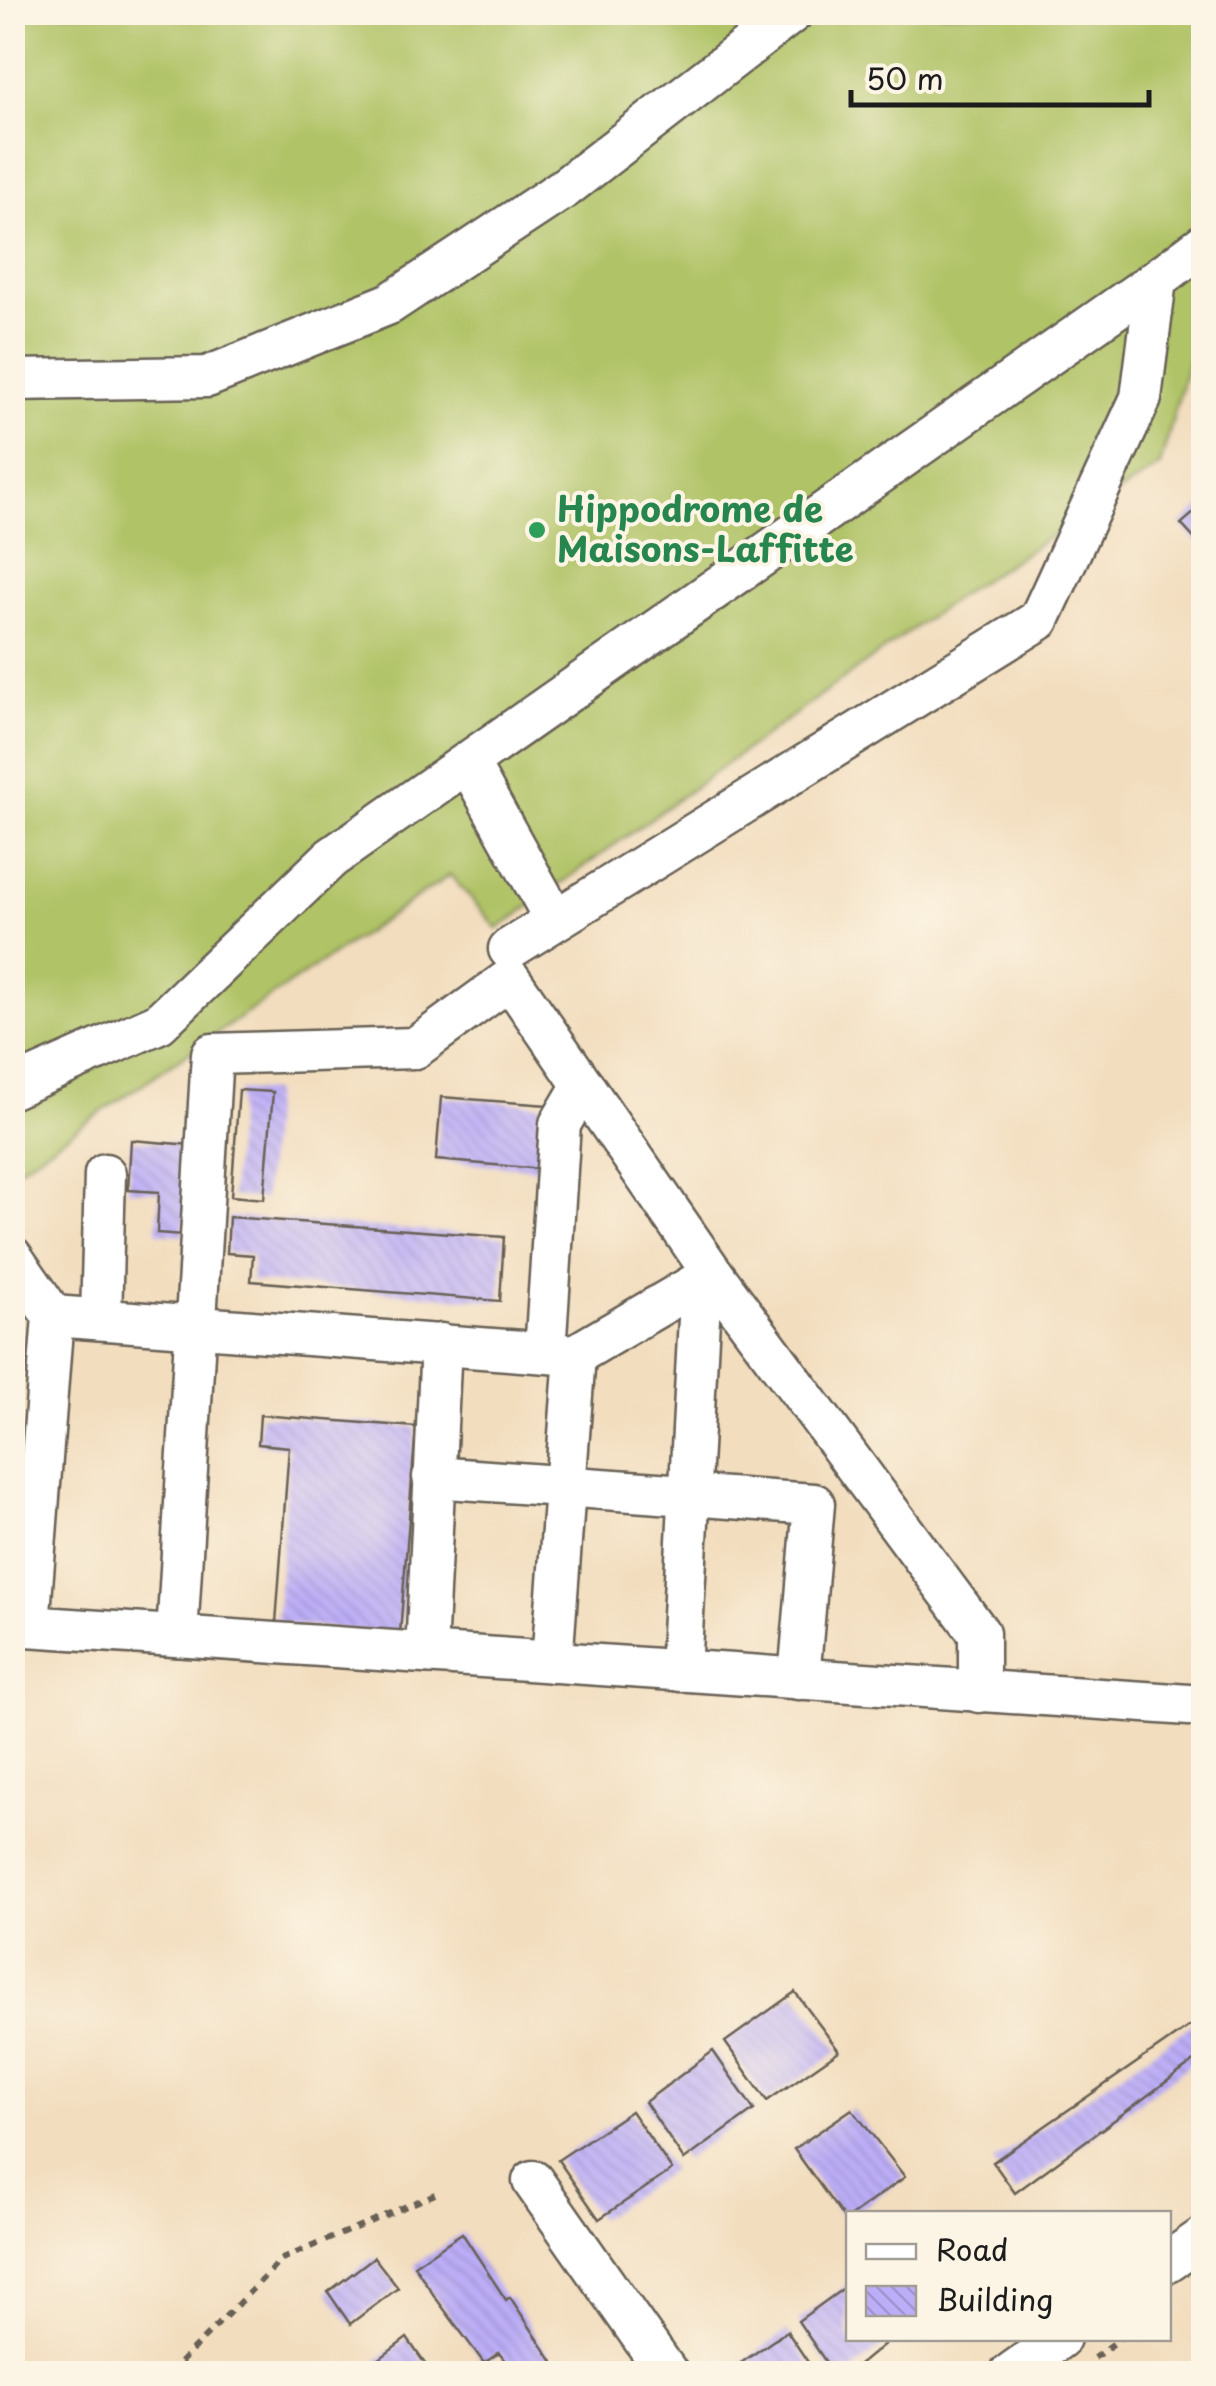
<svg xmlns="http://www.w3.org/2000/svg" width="1216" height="2386" viewBox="0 0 1216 2386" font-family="'Playpen Sans',sans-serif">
  <defs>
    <pattern id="building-back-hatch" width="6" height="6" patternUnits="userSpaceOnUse" patternTransform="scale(2.5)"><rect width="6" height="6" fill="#bcadf7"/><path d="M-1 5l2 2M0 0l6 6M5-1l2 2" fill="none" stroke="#a194d3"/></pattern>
  </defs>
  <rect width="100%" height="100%" fill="#fcf5e5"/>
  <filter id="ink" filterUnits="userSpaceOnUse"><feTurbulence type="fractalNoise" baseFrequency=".01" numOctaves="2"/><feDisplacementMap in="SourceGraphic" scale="20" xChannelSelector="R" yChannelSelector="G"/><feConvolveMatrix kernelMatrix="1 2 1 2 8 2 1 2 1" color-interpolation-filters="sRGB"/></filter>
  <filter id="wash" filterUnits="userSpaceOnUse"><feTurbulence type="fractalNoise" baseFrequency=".0048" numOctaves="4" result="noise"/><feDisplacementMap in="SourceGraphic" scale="40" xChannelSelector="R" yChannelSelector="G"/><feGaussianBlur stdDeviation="2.25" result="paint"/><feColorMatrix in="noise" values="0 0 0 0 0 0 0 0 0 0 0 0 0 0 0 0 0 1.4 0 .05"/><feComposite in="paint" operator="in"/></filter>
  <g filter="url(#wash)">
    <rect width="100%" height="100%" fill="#f2ddbe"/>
    <polygon fill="#b0c366" stroke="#667041" stroke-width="2.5" points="13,13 1203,13 1203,306 1160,466 961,594 498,929 450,875 13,1172"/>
    <g id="blocks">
      <g fill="url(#building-back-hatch)">
        <polygon points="1204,504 1204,549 1181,524"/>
        <polygon points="239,1090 273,1092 264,1199 231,1196"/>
        <polygon points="441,1097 547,1105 541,1169 436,1160"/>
        <polygon points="131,1140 191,1145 183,1235 157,1233 159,1192 128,1190"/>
        <polygon points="229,1217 504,1237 500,1301 251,1281 253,1255 227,1253"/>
        <polygon points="260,1415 416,1427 400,1634 276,1623 289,1447 258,1444"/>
        <polygon points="795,1992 839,2051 767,2101 725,2042"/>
        <polygon points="1204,2016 1204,2054 1015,2193 993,2162"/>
        <polygon points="713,2051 754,2110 684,2160 645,2102"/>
        <polygon points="852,2109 905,2177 845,2220 794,2149"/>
        <polygon points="631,2111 672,2170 599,2219 558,2160"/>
        <polygon points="462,2233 506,2300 510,2297 561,2374 515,2374 499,2353 484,2363 435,2297 414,2265"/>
        <polygon points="374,2257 398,2288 350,2324 328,2292"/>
        <polygon points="848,2285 848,2338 892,2338 848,2374 834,2374 798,2321"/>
        <polygon points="787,2331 816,2374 725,2374"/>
        <polygon points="407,2338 432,2374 381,2374 374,2363"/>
      </g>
    </g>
  </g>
  <g filter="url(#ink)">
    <use href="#blocks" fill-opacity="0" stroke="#676055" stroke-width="2.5"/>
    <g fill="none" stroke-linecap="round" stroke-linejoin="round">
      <defs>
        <g id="minor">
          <polyline points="12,380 207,377 389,304 566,187 793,12"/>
          <polyline points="468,763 555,920"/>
          <polyline points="509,949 1039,620 1141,398 1156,280 1204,244"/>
          <polyline points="12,1088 159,1023 331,858 1156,280"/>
          <polyline points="12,1257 53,1316 29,1626"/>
          <polyline points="53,1316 575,1355 713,1274"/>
          <polyline points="101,1318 105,1174"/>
          <polyline points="545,1352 560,1124 583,1085"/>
          <polyline points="433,1477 814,1504 799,1679"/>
          <polyline points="12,1625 1204,1706"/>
          <polyline points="177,1636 212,1054 415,1048 510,979 713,1274 979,1633 979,1692"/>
          <polyline points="426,1653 441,1344"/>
          <polyline points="552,1662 575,1355"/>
          <polyline points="680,1671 701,1281"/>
          <polyline points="533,2181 668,2374"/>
          <polyline points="1168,2262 1204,2237"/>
          <polyline points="1010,2374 1060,2338"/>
        </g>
      </defs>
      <use href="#minor" stroke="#676055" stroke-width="45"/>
      <g stroke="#676055" stroke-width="6" stroke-dasharray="8 8" stroke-linecap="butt">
        <polyline points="1094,2358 1121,2338"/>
        <polyline points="169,2374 282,2259 435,2194"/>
      </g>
      <use href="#minor" stroke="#fff" stroke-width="40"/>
    </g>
  </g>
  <circle fill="#2e9e5b" stroke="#fcf5e5" stroke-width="4" cx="537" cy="530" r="10"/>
  <g text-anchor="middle" stroke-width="8" stroke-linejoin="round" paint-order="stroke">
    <g font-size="35" font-weight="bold" fill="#27864d" stroke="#fcf5e5" text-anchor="start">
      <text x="557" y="522">Hippodrome de<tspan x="557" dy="40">Maisons-Laffitte</tspan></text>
    </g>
  </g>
  <rect width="1216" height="2386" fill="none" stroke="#fcf5e5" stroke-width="50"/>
  <rect x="846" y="2211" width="325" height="130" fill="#fcf5e5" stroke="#a29e95" stroke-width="2.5"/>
  <rect x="866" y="2244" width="50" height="15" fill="#ffffff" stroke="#a29e95" stroke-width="2.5"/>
  <text x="936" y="2261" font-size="30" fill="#1c1c1c">Road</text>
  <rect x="866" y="2286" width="50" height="30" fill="url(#building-back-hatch)" stroke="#a29e95" stroke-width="2.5"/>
  <text x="936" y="2311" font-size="30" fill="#1c1c1c">Building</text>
  <path d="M851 90v15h298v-15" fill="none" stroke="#1c1c1c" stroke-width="5"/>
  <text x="866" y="90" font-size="30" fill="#1c1c1c" stroke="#fcf5e5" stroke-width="8" paint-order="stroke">50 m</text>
</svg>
